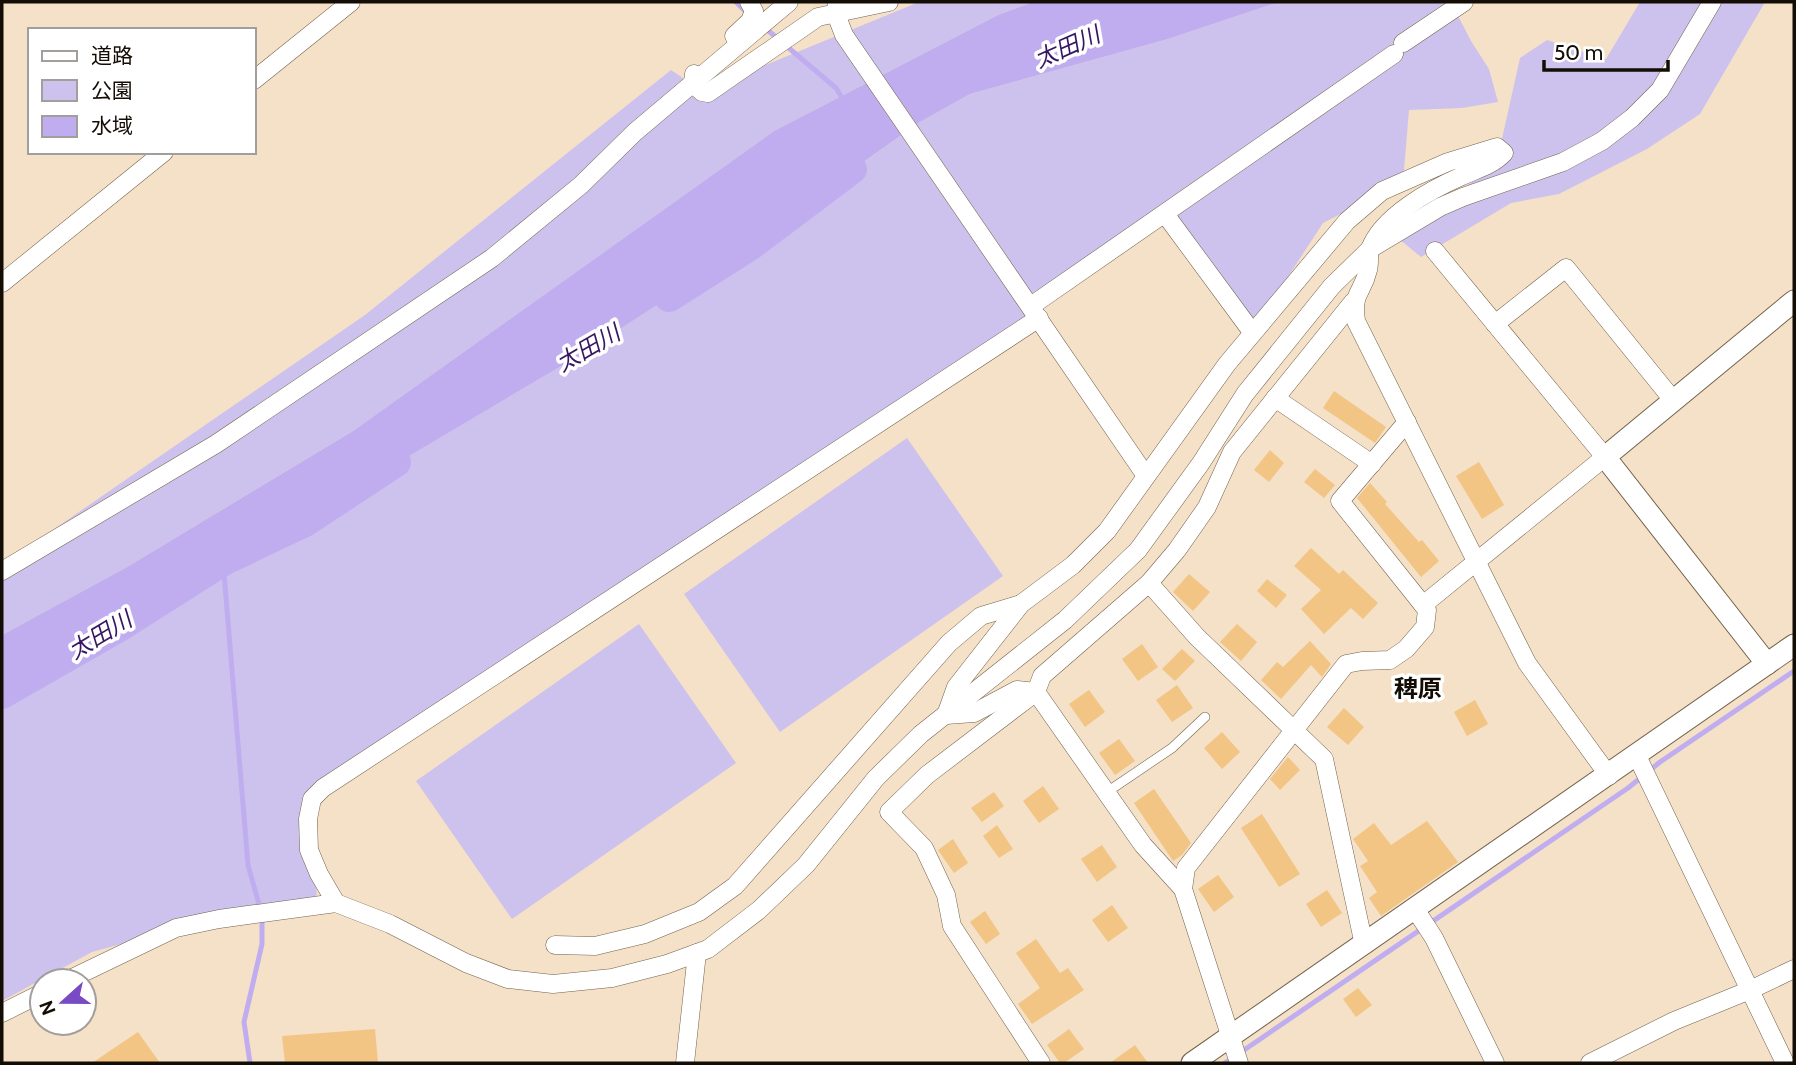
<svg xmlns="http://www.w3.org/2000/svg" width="1796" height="1065" viewBox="0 0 1796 1065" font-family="Cabin,'Noto Sans JP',sans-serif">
  <rect width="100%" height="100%" fill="#f4e1c7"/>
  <g fill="#cdc2ed">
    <polygon points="919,2 1033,2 998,15 774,131 353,431 127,567 2,635 2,565 365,315 671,70 702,91"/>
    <polygon points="1279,2 1466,2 1455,10 1471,41 1489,69 1498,102 1462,108 1409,110 1403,182 1323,223 1252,332 1167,216 864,433 313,799 317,905 202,922 92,952 2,1001 2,688 269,539 580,355 702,276 920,122 970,94 1168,39"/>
    <polygon points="1640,2 1765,2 1700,114 1647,149 1559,194 1511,203 1421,257 1394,235 1440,207 1497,161 1520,58 1547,40 1606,59"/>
    <polygon points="907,438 1003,576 780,732 684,594"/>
    <polygon points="639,624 736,763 512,919 416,781"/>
  </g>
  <polygon fill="#c0adf0" points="1033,2 1279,2 1168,39 970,94 920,122 702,276 580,355 269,539 2,688 2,635 127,567 353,431 774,131 998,15"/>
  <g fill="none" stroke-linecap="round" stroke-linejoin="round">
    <g stroke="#c0adf0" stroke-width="5">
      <polyline points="736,2 746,12"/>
      <polyline points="764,27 836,88 844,101"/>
      <polyline points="223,561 248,865 262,915 262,944 244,1022 250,1063"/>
      <polyline points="1225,1063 1628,788 1660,762 1794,671"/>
    </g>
    <g stroke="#c0adf0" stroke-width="30">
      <polyline points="669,297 751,245 852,169"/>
      <polyline points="2,694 119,627 223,561 305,522 396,462"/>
    </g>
  </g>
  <g fill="#f2c585">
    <polygon points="1334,391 1386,427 1375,443 1323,408"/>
    <polygon points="1270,450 1284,463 1269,482 1254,470"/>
    <polygon points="1479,462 1504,505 1482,519 1456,476"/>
    <polygon points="1315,469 1335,485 1324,498 1304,482"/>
    <polygon points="1370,483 1387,502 1385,504 1419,542 1422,540 1439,561 1421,577 1357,498"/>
    <polygon points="1311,548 1339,574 1343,570 1378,603 1363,619 1351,608 1324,634 1301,609 1321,590 1294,566"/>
    <polygon points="1189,574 1210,592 1193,611 1173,592"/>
    <polygon points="1267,579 1287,595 1276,608 1257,591"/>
    <polygon points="1237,624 1257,642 1241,661 1220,642"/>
    <polygon points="1310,641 1331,664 1322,677 1311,665 1281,699 1261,680 1277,662 1283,667"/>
    <polygon points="1142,644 1158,667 1138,681 1122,659"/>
    <polygon points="1182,649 1195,661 1175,681 1162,669"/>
    <polygon points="1177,685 1193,708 1172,722 1156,700"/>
    <polygon points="1089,690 1105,712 1085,727 1069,704"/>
    <polygon points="1475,700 1488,724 1467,736 1454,712"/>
    <polygon points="1344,708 1364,727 1348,745 1327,727"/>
    <polygon points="1222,732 1240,752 1222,769 1204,748"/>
    <polygon points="1119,739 1135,761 1115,775 1099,753"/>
    <polygon points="1288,757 1300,770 1280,790 1270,779"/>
    <polygon points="1043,786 1059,809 1039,823 1023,801"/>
    <polygon points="1154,789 1191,843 1182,855 1173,861 1134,803"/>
    <polygon points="994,792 1004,806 982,822 971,808"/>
    <polygon points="1262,814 1300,874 1279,887 1241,828"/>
    <polygon points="1427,821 1458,862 1381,916 1369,898 1377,892 1360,866 1368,861 1353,839 1374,823 1391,845"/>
    <polygon points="997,825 1013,849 999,858 983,836"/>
    <polygon points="953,839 968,863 954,873 938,850"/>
    <polygon points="1102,845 1117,867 1097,882 1081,859"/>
    <polygon points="1218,875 1234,897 1214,912 1198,889"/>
    <polygon points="1327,890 1342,913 1321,927 1306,904"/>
    <polygon points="1112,905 1128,928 1108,942 1092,920"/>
    <polygon points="985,911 1000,934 986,944 970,922"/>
    <polygon points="1036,939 1060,973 1068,968 1084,990 1032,1024 1018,1004 1040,988 1016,953"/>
    <polygon points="1358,988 1372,1005 1356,1017 1343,999"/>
    <polygon points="375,1029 378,1063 285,1063 282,1036"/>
    <polygon points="1069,1029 1084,1049 1064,1063 1060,1063 1047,1045"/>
    <polygon points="138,1032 160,1063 92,1063"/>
    <polygon points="1135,1045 1148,1063 1110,1063"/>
  </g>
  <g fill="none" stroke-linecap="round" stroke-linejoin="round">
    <defs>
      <polyline id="service" points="1107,792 1172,748 1205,717"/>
      <g id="minor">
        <polyline points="837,2 836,14 844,35 1146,476"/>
        <polyline points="734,36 750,21 754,11 749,2"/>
        <polyline points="1403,43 1464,2"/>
        <polyline points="694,74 693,84 702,92 708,93 818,17 889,2"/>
        <polyline points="254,80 351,2"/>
        <polyline points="1165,214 1252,332"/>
        <polyline points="2,283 164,152"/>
        <polyline points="1031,306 1394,54"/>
        <polyline points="1039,318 323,788 312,799 308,819 309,850 319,874 336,903 390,924 466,963 508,979 553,984 612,978 667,964 708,949 759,910 806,865 876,778 921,734 1065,620 1138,550 1201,463 1245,394 1332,286 1370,249 1440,207 1463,197 1563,162 1602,141 1632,118 1660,90 1712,2"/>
        <polyline points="1495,324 1566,268 1673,400"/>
        <polyline points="1275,398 1372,464"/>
        <polyline points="2,571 216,444 492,258 581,185 635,132 789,2"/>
        <polyline points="1149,583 1197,637 1324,759 1364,945"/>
        <polyline points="1423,605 1605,457 1435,251"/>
        <polyline points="1637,756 1785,1063"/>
        <path d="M1183,889L1143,845L1036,692L1017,690L974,713L946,715L956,687L1021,604L1073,565L1107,531L1227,364L1347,221L1382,191L1448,162L1497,147L1504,153C1493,165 1477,169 1462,176C1432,189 1382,216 1370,249C1368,255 1370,263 1368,270C1362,295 1352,291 1356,321L1527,663L1609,776"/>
        <polyline points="1415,909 1434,938 1495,1063"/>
        <polyline points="555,945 595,946 645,934 699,912 735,886 949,643 981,616 1021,604"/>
        <polyline points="66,981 176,928 219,919 336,903"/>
        <polyline points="2,1013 42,993"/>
        <polyline points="685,1063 697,953"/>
        <polyline points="1041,1063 952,926 946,895 924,848 889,812 927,775 1036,692 1042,676 1149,583 1177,550 1207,507 1232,452 1353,302"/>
        <polyline points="1239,1063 1183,889 1186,868 1346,664 1362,661 1390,660 1406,649 1425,627 1427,610 1340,501 1407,422"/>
        <polyline points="1590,1063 1674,1021 1750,990 1794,969"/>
      </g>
      <g id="tertiary">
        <polyline points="1767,664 1605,457 1794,301"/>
        <polyline points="1192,1063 1794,645"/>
      </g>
    </defs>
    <use href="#service" stroke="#73624b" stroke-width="10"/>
    <use href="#minor" stroke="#73624b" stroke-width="19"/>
    <use href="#tertiary" stroke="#73624b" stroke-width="23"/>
    <use href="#service" stroke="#fff" stroke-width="9"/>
    <use href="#minor" stroke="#fff" stroke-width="18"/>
    <use href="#tertiary" stroke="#fff" stroke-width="21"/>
  </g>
  <g text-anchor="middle" stroke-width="7" stroke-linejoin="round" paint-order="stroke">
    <g font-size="23" font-style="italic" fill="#361662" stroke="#fff">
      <text transform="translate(1067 47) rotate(-24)" y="8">太田川</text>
      <text transform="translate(588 348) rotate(-30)" y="8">太田川</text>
      <text transform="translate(100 635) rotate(-31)" y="8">太田川</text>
    </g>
    <g font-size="24" font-weight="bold" fill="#130d05" stroke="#fff">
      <text x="1418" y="697">稗原</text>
    </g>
  </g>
  <rect width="1796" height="1065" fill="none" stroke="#130d05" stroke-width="7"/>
  <rect x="28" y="28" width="228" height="126" fill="#ffffff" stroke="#a19e9b" stroke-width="2"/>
  <rect x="42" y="51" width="35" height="10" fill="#ffffff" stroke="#a19e9b" stroke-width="2"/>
  <text x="91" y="63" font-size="21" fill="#130d05">道路</text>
  <rect x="42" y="80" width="35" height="21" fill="#cdc2ed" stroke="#a19e9b" stroke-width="2"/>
  <text x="91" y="98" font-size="21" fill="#130d05">公園</text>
  <rect x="42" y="116" width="35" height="21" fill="#c0adf0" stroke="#a19e9b" stroke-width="2"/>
  <text x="91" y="133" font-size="21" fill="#130d05">水域</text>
  <g transform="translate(63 1002) rotate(249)"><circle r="33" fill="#ffffff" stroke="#a19e9b" stroke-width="2"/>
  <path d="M0-5L12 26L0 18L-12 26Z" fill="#784ac3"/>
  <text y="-10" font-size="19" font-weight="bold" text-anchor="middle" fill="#130d05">N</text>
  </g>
  <path d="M1544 60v10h124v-10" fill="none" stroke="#130d05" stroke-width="3.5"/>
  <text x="1554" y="60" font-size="21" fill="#130d05" stroke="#ffffff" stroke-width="5" paint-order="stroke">50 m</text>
</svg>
